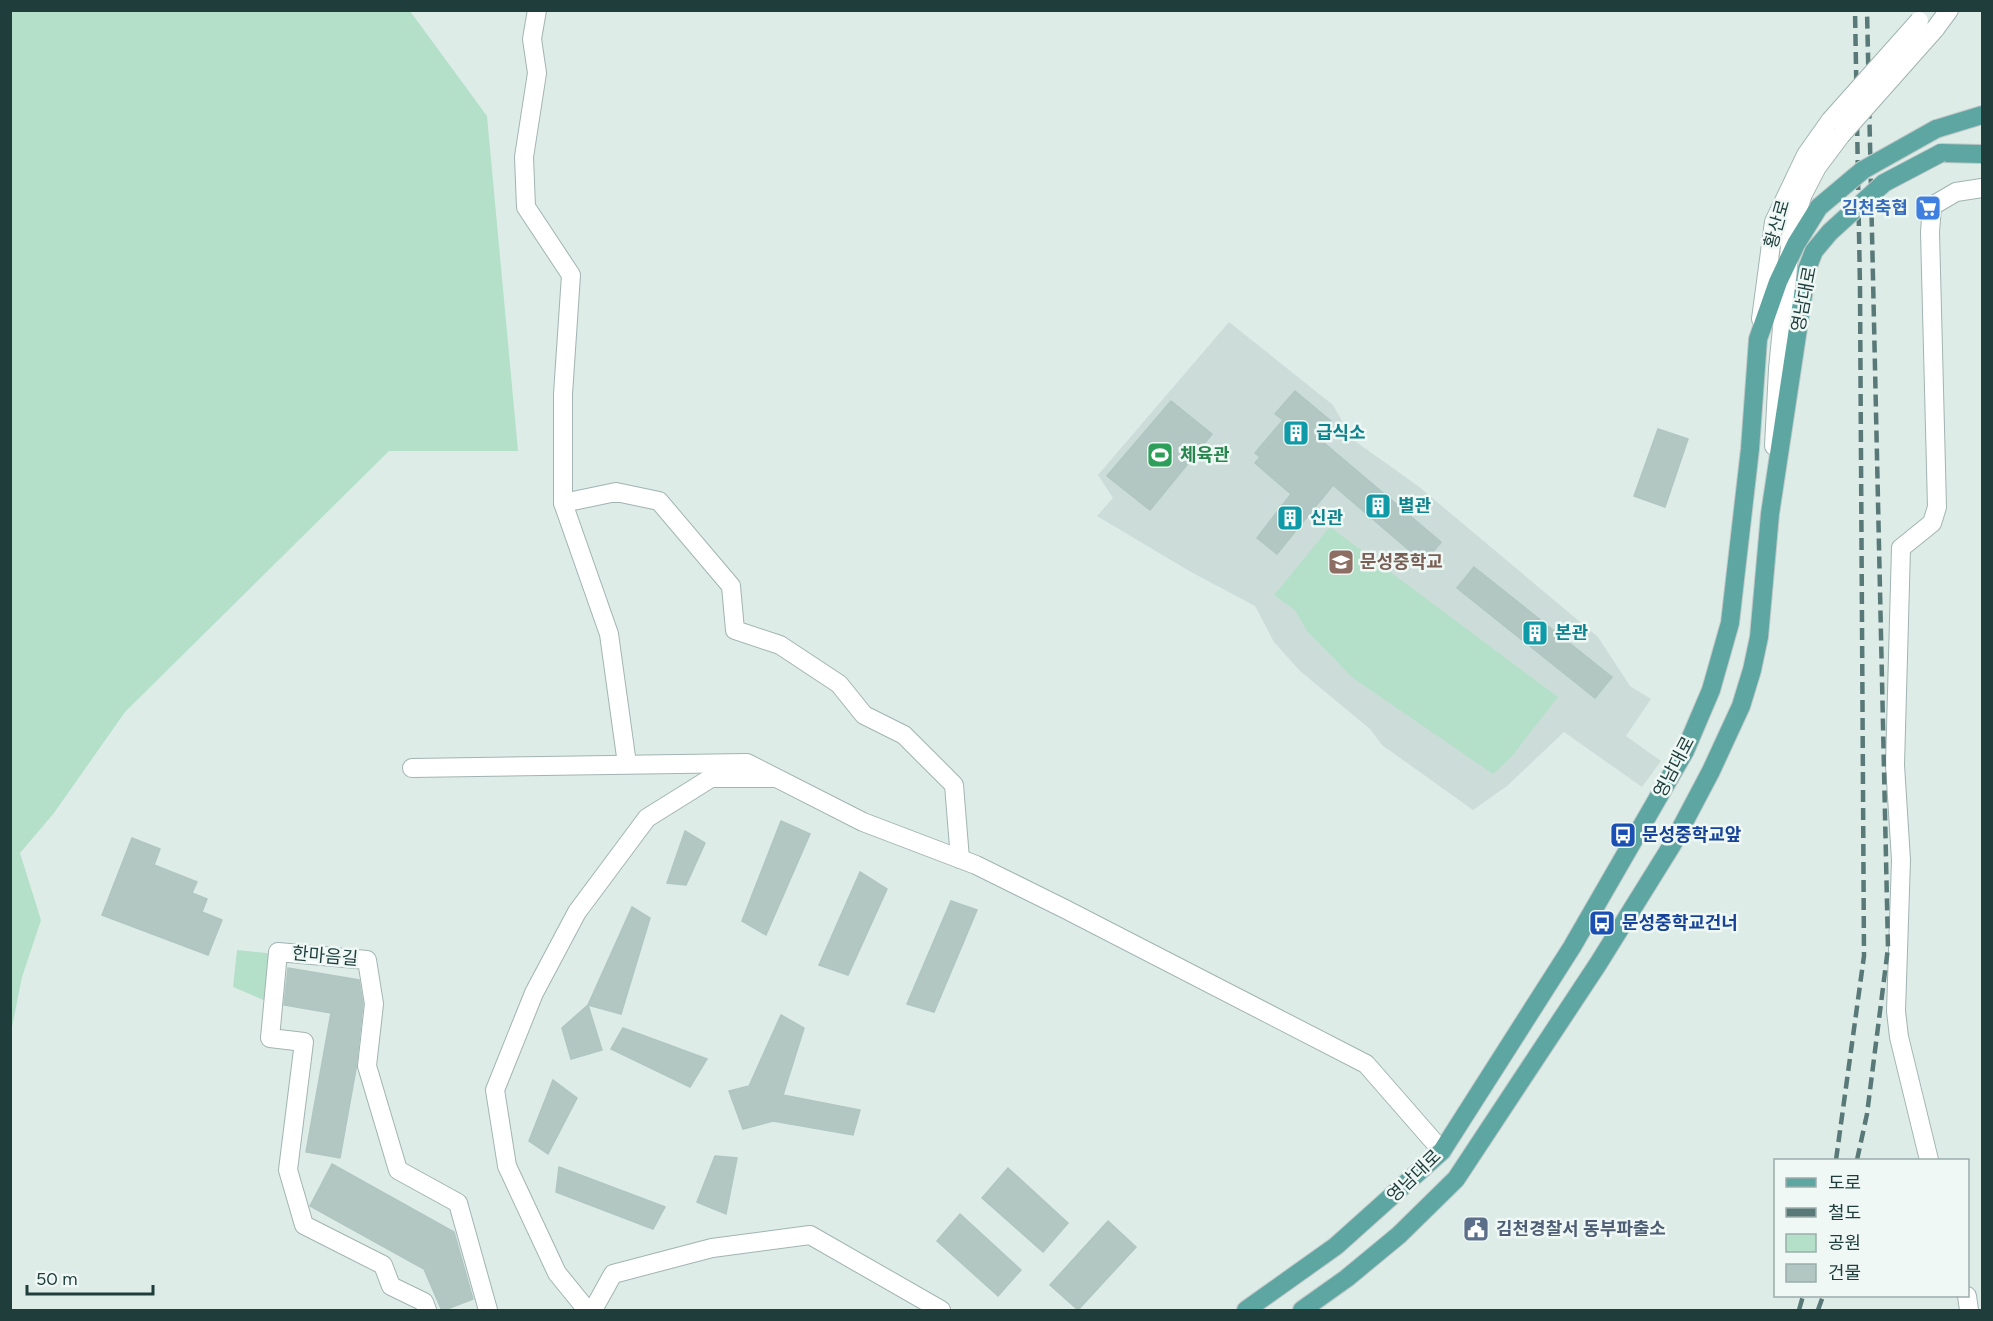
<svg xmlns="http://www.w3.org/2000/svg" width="1993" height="1321" viewBox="0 0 1993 1321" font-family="Figtree,'Noto Sans KR',sans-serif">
  <rect width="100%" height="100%" fill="#deece8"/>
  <polygon fill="#ccdcd8" points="1229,322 1333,405 1352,439 1418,486 1598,637 1630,686 1651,699 1626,736 1661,761 1642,787 1564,732 1507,786 1473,810 1382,745 1370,729 1300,671 1274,642 1255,606 1191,572 1097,516 1113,498 1098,475"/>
  <g fill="#b4e0c9">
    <polygon points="11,10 410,11 487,116 518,451 389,451 125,712 54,813 20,853 41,920 22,977 11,1032"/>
    <polygon points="1330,527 1558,697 1512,756 1493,774 1353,678 1307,631 1295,610 1274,595"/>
    <polygon points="237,950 276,954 268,1002 233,987"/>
  </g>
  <g fill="#b3c7c2" stroke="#b0c6c1" stroke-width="1.5">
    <polygon points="1295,391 1331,421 1317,437 1441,542 1424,563 1333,485 1277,554 1257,538 1291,494 1255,463 1260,457 1255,453 1283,420 1275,414"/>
    <polygon points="1171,401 1212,434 1150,510 1107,476"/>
    <polygon points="1658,429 1688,439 1665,507 1634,496"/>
    <polygon points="1474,567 1612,677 1595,698 1457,588"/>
    <polygon points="781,821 810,834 766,935 742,921"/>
    <polygon points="685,831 705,843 686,885 667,883"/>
    <polygon points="132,838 160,849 154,865 197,882 192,893 207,899 202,912 222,920 208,955 102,915"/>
    <polygon points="860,872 887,889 848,975 819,965"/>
    <polygon points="951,901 977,910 934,1012 907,1004"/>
    <polygon points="632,907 650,918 621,1014 588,1005"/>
    <polygon points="288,968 359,980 363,1004 356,1069 340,1158 306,1152 331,1013 284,1005"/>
    <polygon points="588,1005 602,1050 571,1059 562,1028"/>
    <polygon points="781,1015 804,1028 783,1095 860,1110 853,1135 773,1121 743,1129 729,1091 749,1086"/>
    <polygon points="623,1028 707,1059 690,1087 611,1049"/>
    <polygon points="553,1080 577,1098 548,1154 529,1141"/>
    <polygon points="715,1156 737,1158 726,1214 697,1202"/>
    <polygon points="332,1164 454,1232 473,1299 442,1311 424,1269 310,1206"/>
    <polygon points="559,1167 665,1207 653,1229 556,1192"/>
    <polygon points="1008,1168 1068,1223 1043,1252 982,1198"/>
    <polygon points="960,1214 1021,1270 998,1296 937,1241"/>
    <polygon points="1108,1221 1136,1247 1078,1310 1050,1285"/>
  </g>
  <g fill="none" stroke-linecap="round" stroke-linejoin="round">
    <defs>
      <g id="minor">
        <polyline points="537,10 532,39 537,73 524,157 526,207 571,275 563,394 563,503 609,634 627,764"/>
        <polyline points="1935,29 1949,10"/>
        <polyline points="1761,319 1774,222 1806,155 1830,121"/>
        <polyline points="1774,446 1778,369 1792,226 1803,194 1817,167 1841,135"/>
        <polyline points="563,503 616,492 659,501 731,586 735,630 780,645 839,684 864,715 904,735 954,785 960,859"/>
        <polyline points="412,768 747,763 863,822 976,865 1065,909 1366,1064 1442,1151"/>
        <polyline points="1929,1160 1899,1037 1896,1011 1901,860 1895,765 1901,548 1932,523 1937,507 1930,232 1932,206 1956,192 1982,188"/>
        <polyline points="1967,1296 1969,1310"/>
        <polyline points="427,1310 424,1302 391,1286 383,1265 304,1225 288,1170 304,1042 270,1038 278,952 367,960 374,1004 367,1066 398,1170 458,1203 488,1310"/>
        <polyline points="587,1310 557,1273 507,1166 495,1090 534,993 577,912 647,818 711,778 773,778"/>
        <polyline points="593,1310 613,1274 712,1248 810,1235 941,1310"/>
      </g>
      <g id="major">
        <polyline points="1936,129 1982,115"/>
        <polyline points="1941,153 1982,154"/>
        <polyline points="1246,1310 1336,1246 1442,1151 1572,947 1685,751 1711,690 1730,623 1750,449 1758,339 1778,282 1796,244 1819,207"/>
        <polyline points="1302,1310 1347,1278 1399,1235 1456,1179 1598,964 1672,845 1711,771 1741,706 1752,670 1759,637 1770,514 1807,269 1814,251 1830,232"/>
      </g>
    </defs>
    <use href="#minor" stroke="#a1b4b1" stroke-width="20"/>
    <use href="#major" stroke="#c0c9c8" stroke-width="20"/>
    <use href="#minor" stroke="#fff" stroke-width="18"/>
    <use href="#major" stroke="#5ea6a2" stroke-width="18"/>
    <g stroke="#587977" stroke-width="4.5" stroke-dasharray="12 6" stroke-linecap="butt">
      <polyline points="1836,1160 1864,956 1860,288 1855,10"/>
      <polyline points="1857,1160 1867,1114 1888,948 1867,10"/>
      <polyline points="1799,1310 1803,1296"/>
      <polyline points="1818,1310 1823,1296"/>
    </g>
    <defs>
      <g id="minor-bridge">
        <polyline points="1830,121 1919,21"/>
        <polyline points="1841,135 1935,29"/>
      </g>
      <g id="major-bridge">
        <polyline points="1819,207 1863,170 1936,129"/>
        <polyline points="1830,232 1884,183 1941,153"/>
      </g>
    </defs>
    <use href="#minor-bridge" stroke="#a1b4b1" stroke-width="20" stroke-linecap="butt"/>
    <use href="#major-bridge" stroke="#c0c9c8" stroke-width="20" stroke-linecap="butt"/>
    <use href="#minor-bridge" stroke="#fff" stroke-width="18"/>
    <use href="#major-bridge" stroke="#5ea6a2" stroke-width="18"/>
  </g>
  <defs>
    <symbol id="supermarket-square" viewBox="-11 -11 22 22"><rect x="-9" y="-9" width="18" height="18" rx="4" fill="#3f7fe0" stroke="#eff8f5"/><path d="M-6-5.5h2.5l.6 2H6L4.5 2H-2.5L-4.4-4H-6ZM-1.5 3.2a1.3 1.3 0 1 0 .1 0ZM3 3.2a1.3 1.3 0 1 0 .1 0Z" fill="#fff"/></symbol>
    <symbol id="building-square" viewBox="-11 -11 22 22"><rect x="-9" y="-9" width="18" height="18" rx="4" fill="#0f9aa8" stroke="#eff8f5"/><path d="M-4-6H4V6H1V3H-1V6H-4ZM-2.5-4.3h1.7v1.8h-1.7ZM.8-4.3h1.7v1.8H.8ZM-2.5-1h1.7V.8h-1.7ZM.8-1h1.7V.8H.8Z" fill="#fff"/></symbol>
    <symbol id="stadium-square" viewBox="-11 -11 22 22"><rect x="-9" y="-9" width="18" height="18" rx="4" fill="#2e9e5b" stroke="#eff8f5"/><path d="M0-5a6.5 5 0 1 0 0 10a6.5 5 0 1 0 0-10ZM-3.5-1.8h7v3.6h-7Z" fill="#fff"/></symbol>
    <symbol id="school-square" viewBox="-11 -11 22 22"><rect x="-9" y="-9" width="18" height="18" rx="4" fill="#8d6e63" stroke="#eff8f5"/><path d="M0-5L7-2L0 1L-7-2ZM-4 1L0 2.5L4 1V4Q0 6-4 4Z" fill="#fff"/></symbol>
    <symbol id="bus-square" viewBox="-11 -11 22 22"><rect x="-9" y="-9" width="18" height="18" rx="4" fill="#1a4fb4" stroke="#eff8f5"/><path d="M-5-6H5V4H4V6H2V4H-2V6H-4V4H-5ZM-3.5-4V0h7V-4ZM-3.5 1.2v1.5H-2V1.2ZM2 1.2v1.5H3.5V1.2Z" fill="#fff"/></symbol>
    <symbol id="civic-square" viewBox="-11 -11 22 22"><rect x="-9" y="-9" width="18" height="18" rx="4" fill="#5c6f8a" stroke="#eff8f5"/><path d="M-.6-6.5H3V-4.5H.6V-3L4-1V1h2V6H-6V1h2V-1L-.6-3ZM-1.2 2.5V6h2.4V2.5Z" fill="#fff"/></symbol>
  </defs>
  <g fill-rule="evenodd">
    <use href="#supermarket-square" x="1913" y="193" width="30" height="30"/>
    <use href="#building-square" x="1281" y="418" width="30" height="30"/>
    <use href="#stadium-square" x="1145" y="440" width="30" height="30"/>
    <use href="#building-square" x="1363" y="491" width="30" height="30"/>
    <use href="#building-square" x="1275" y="503" width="30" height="30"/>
    <use href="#school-square" x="1326" y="547" width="30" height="30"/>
    <use href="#building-square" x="1520" y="618" width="30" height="30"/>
    <use href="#bus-square" x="1608" y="820" width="30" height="30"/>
    <use href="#bus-square" x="1587" y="908" width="30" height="30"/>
    <use href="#civic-square" x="1461" y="1214" width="30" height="30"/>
  </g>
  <g text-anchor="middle" stroke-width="5" stroke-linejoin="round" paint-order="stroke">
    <g font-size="18" font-weight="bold" fill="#366cbe" stroke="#eff8f5" text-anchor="end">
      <text x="1908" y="214">김천축협</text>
    </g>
    <g font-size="18" fill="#1e3d3b" stroke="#eff8f5">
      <text transform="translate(1777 224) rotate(-74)" y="6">황산로</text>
      <text transform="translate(1804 299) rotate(-79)" y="6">영남대로</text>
      <text transform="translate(1674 767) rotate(-62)" y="6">영남대로</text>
      <text transform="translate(325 956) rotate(5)" y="6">한마음길</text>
      <text transform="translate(1414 1176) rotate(-44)" y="6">영남대로</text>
    </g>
    <g font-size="18" font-weight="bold" fill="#0d838f" stroke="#eff8f5" text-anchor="start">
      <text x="1316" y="439">급식소</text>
      <text x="1398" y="512">별관</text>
      <text x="1310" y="524">신관</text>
      <text x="1555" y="639">본관</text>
    </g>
    <g font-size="18" font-weight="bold" fill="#27864d" stroke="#eff8f5" text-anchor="start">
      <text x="1180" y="461">체육관</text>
    </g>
    <g font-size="18" font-weight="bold" fill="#785e54" stroke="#eff8f5" text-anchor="start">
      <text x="1360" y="568">문성중학교</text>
    </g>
    <g font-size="18" font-weight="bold" fill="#164399" stroke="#eff8f5" text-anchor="start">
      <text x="1642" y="841">문성중학교앞</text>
      <text x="1622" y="929">문성중학교건너</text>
    </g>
    <g font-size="18" font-weight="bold" fill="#4e5e75" stroke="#eff8f5" text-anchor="start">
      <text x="1496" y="1235">김천경찰서 동부파출소</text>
    </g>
  </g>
  <rect width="1993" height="1321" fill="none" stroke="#1e3d3b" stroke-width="24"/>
  <rect x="1774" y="1159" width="195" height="138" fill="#eff8f5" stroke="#9badab" stroke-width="1.5"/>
  <rect x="1786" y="1178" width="30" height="9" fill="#5ea6a2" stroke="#9badab" stroke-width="1.5"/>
  <text x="1828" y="1189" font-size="18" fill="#1e3d3b">도로</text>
  <rect x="1786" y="1208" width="30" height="9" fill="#587977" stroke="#9badab" stroke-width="1.5"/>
  <text x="1828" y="1219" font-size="18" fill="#1e3d3b">철도</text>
  <rect x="1786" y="1234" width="30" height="18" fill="#b4e0c9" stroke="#9badab" stroke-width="1.5"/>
  <text x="1828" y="1249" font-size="18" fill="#1e3d3b">공원</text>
  <rect x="1786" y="1264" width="30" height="18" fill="#b3c7c2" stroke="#9badab" stroke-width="1.5"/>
  <text x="1828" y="1279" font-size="18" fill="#1e3d3b">건물</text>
  <path d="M27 1285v9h126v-9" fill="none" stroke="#1e3d3b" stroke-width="3"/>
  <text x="36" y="1285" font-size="18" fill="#1e3d3b" stroke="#eff8f5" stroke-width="4.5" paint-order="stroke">50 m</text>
</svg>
